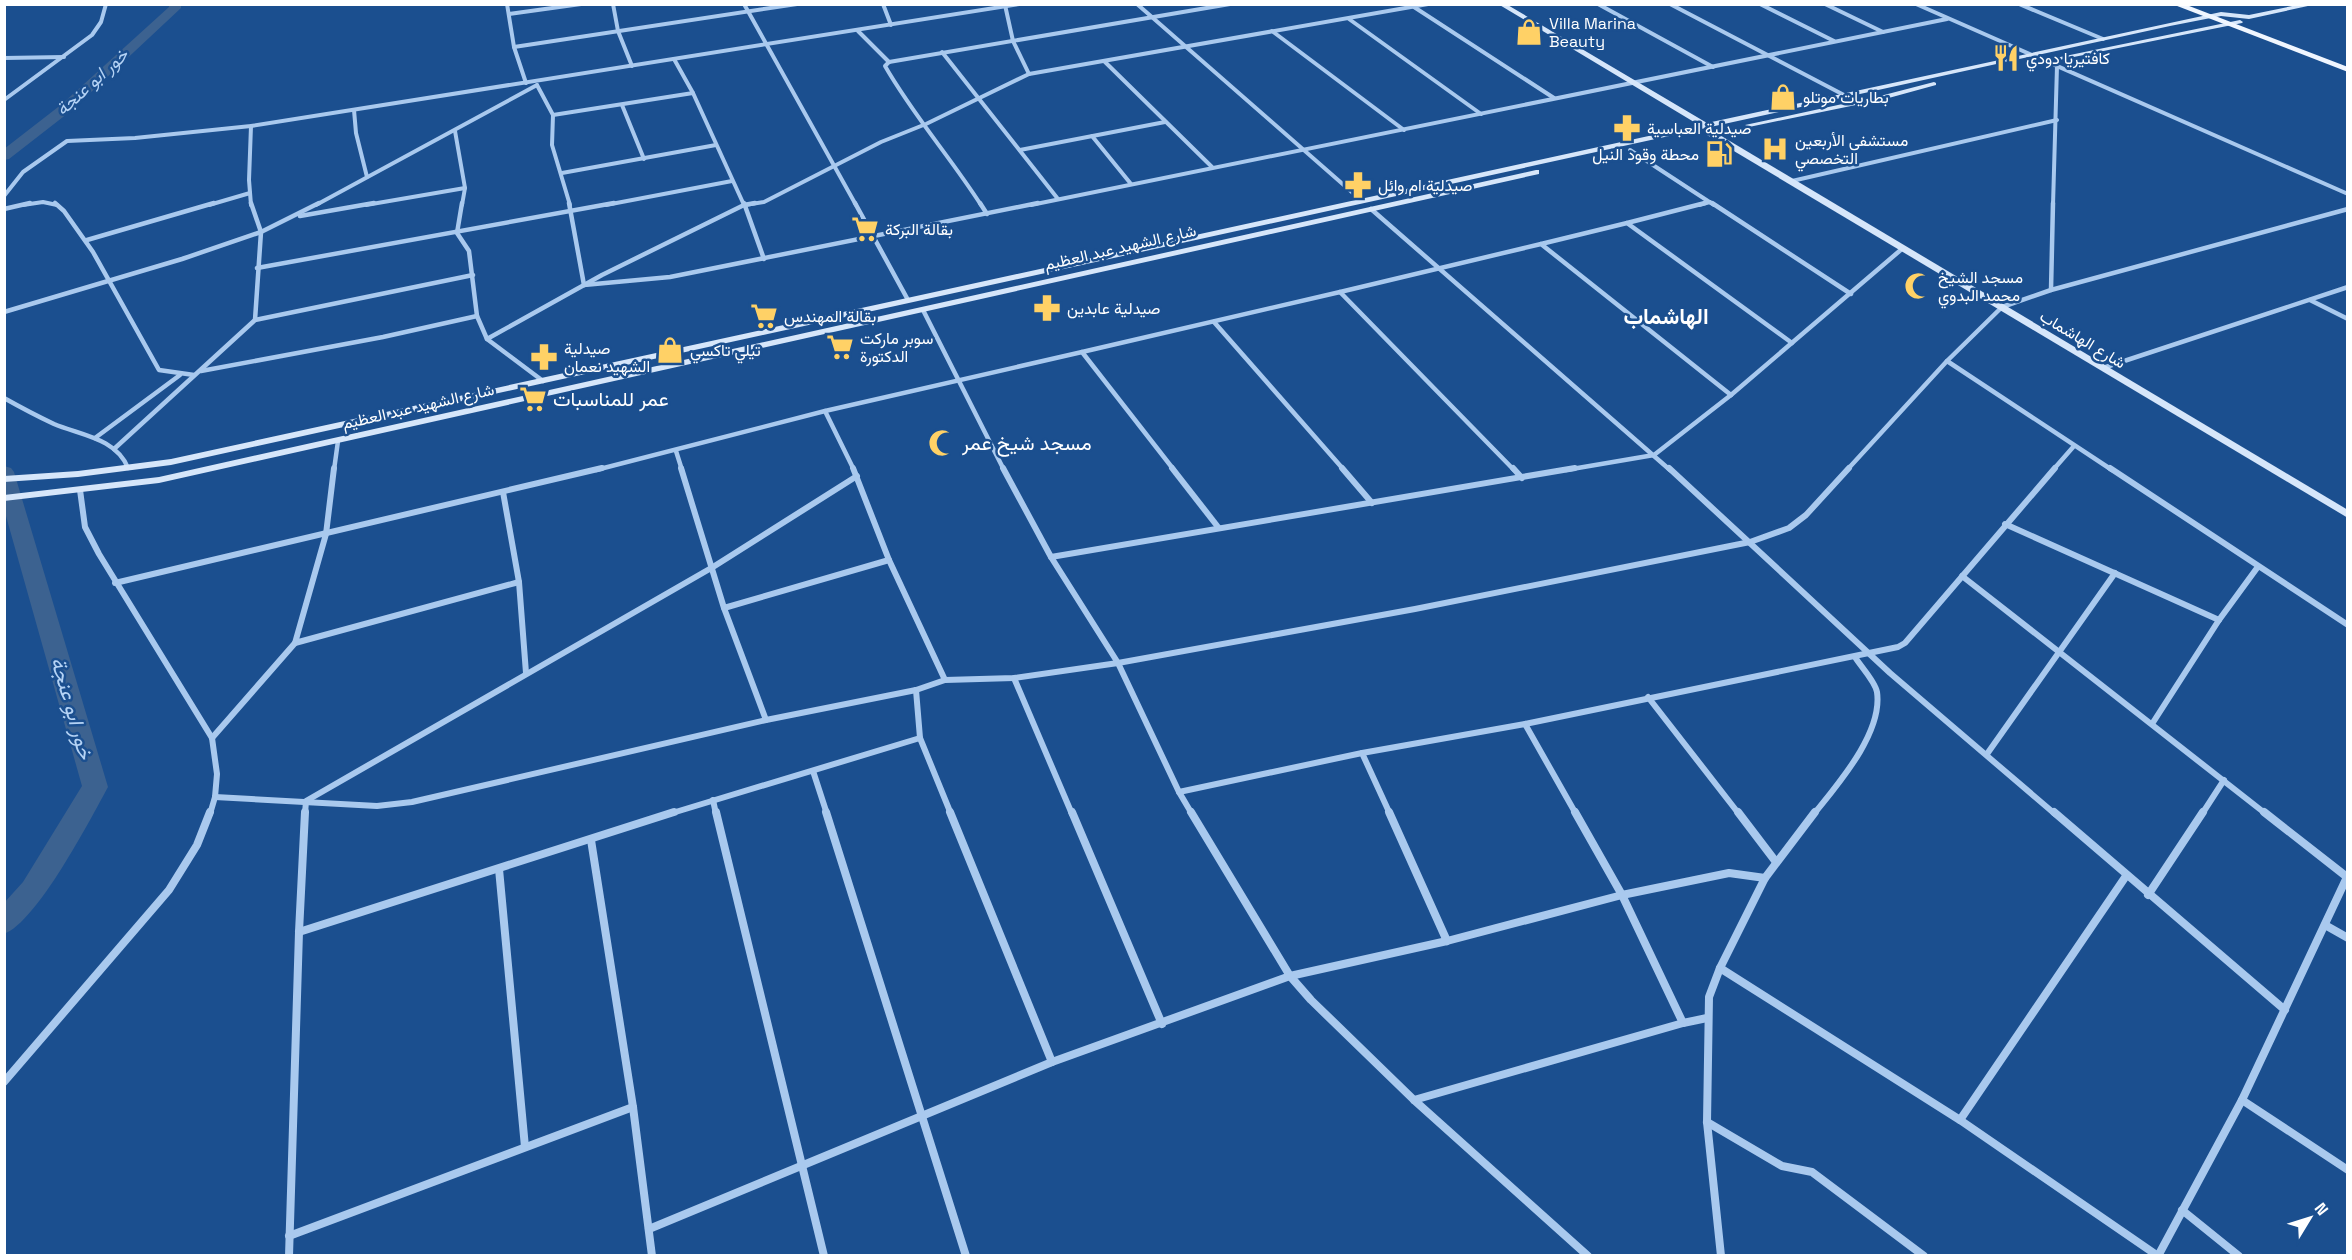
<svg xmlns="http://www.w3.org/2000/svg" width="2352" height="1260" viewBox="0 0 2352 1260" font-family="'Space Grotesk',Vazirmatn,sans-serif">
  <rect width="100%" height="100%" fill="#1b4f8f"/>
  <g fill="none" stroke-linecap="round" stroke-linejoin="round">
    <g fill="#3c6290" fill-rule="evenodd">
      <polygon points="169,4 181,4 181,8 72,110 9,159 4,160 4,149 62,104 169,7"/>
      <path d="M4,466L11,468L14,472L108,787C90,820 37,922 4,934V903L23,882L82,786L4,509Z"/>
    </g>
    <g stroke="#a9c9ee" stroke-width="4">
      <polyline points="507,4 514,47 526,83"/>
      <polyline points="613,4 618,31 632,66"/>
      <polyline points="744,4 856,205"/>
      <polyline points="883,4 891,25"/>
      <polyline points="1137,4 1362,201"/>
      <polyline points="1598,4 1713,67"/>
      <polyline points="1670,4 1844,95"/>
      <polyline points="1760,4 1834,41"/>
      <polyline points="1825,4 1883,32"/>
      <polyline points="1916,4 2348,194"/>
      <polyline points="2019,4 2103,39"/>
      <polyline points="1005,5 1013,41 1029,74"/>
      <polyline points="1414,7 1554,98"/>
      <polyline points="509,14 581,4"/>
      <polyline points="1349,19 1481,114"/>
      <polyline points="858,31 889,62"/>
      <polyline points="1272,31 1404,130"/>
      <polyline points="514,47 797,4"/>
      <polyline points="942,52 1058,199"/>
      <polyline points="4,58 64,57"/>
      <polyline points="674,59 693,93 744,205"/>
      <polyline points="1104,61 1212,167"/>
      <polyline points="889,62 1230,4"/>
      <path d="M889,62L885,66C913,115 951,158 981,205"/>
      <polyline points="537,85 553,115 552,145 570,205"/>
      <polyline points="4,100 92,35 101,22 106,4"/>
      <polyline points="622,105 644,159"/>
      <polyline points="354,110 356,133 367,177"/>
      <polyline points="553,115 693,93"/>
      <polyline points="251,126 249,180 251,205"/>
      <polyline points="455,131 465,188 462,205"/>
      <polyline points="1092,136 1131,184"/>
      <polyline points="1020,150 1165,122"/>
      <polyline points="1630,150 1714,205"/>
      <polyline points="562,173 716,145"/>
      <polyline points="1792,181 2057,120"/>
      <polyline points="4,196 23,172 67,141 135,138 251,126 1019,4"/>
      <polyline points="23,205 43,202 57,205"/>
      <polyline points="209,205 250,193"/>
      <polyline points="316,205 537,85"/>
      <polyline points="366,205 465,188"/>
      <polyline points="606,205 732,181"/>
      <polyline points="745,205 764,202 881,142 926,124 1029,74 1428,4"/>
      <polyline points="1031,205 1947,19"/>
      <polyline points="1699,205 1710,202"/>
      <polyline points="2053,205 2057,66"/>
    </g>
    <g stroke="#a9c9ee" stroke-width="4.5">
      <polyline points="55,203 64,211 93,252 159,370 194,375"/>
      <polyline points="251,203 261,232 255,320"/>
      <polyline points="462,203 457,233 469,251 477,316 487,339 543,381"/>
      <polyline points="569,203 584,285"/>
      <polyline points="744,203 764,259"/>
      <polyline points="855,203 908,300"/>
      <polyline points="980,203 987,214"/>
      <polyline points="1712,203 1851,294"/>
      <polyline points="4,209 30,203"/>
      <polyline points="1371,209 1670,470"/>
      <polyline points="300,216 374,203"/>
      <polyline points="1627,223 1705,203"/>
      <polyline points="87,240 214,203"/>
      <polyline points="1541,244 1627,223 1792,343"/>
      <polyline points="257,268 614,203"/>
      <polyline points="584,285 670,277 1038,203"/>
      <polyline points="2051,290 2053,203"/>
      <polyline points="1340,292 1541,244 1731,395"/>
      <polyline points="2310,300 2348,319"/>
      <polyline points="923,310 1004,470"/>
      <polyline points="4,312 182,259 261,232 319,203"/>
      <polyline points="1214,322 1344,470"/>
      <polyline points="487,339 602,275 744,205 755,203"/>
      <polyline points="1082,352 1340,292 1514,470"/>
      <polyline points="1947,361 2112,470"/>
      <polyline points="2103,368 2348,287"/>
      <polyline points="201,371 383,337 477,316"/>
      <path d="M4,398C20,407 37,416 54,424C80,435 116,438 128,468"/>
      <polyline points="825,411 854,470"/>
      <polyline points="95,438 180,375"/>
      <polyline points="114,449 255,320 473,275"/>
      <polyline points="676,451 682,470"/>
      <polyline points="334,470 338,441"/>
      <polyline points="596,470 825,411 1082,352 1174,470"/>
      <polyline points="1566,470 1654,455 1731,395 1903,248"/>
      <polyline points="1847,470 1947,361 2002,307 2051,290 2348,209"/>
      <polyline points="2053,470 2074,446"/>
    </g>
    <g stroke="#a9c9ee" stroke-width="6">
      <polyline points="334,468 326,534 295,643 519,582"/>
      <polyline points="681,468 724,608 766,720"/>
      <polyline points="853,468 889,560 945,680"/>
      <polyline points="1003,468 1051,557 1118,663 1179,792 1192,814"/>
      <polyline points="1172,468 1218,527"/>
      <polyline points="1342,468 1372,503"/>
      <polyline points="1513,468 1522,478"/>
      <polyline points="1669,468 1890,673 2055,814"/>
      <polyline points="2110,468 2348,625"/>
      <polyline points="80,490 85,527 99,554 212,738 217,774 215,797 210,814"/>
      <polyline points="503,492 519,582 526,673"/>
      <polyline points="2005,524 2219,620"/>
      <polyline points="1051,557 1575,468"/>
      <polyline points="1962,576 2266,814"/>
      <polyline points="115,583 602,468"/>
      <polyline points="724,608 889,560"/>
      <polyline points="1014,678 1072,814"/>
      <polyline points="916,690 920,738 951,814"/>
      <polyline points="1648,697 1739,814"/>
      <polyline points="1525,724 1576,814"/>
      <polyline points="2152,724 2219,620 2257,568"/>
      <polyline points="212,738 295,643"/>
      <polyline points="1362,753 1390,814"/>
      <polyline points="1987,754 2115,573"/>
      <polyline points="813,771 827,814"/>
      <polyline points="1179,792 1362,753 1525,724 1898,647 1905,643 2055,468"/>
      <polyline points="215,797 377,806 412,802 766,720 916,690 945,680 1014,678 1118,663 1415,609 1750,542 1789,528 1806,515 1849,468"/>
      <polyline points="713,800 716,814"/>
      <polyline points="305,814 306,801 713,567 857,476"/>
      <polyline points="669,814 920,738"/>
      <path d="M1814,814C1838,784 1883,733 1877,692C1875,681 1861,667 1855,657"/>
      <polyline points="2202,814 2224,780"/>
    </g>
    <g stroke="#a9c9ee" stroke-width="8">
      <polyline points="716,812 824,1256"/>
      <polyline points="826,812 966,1256"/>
      <polyline points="950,812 1052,1062"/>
      <polyline points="1072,812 1162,1024"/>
      <polyline points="1191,812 1290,976 1311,1000 1414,1100 1588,1256"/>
      <polyline points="1389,812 1447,941"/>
      <polyline points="1575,812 1622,895 1683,1023 1707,1018"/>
      <polyline points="1738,812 1776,862"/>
      <polyline points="2054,812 2285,1010"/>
      <polyline points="2264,812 2347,877"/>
      <polyline points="591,840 633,1107 652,1256"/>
      <polyline points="499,869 525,1147"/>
      <polyline points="2126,876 1960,1120 2158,1256"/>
      <polyline points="2148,895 2203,812"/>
      <polyline points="2325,925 2348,938"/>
      <polyline points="299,932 674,812"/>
      <polyline points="1720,968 1960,1120"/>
      <polyline points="4,1082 169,890 197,845 210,812"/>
      <polyline points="1414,1100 1683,1023"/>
      <polyline points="2242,1100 2348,1170"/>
      <polyline points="1707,1122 1782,1166 1812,1172 1924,1256"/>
      <polyline points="2182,1210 2239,1256"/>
      <polyline points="649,1229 1052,1062 1290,976 1447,941 1622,895 1729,873 1765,878"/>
      <polyline points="289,1236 633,1107"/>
      <polyline points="289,1256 299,932 305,812"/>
      <polyline points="1721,1256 1707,1122 1709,997 1720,968 1765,878 1815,812"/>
      <polyline points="2158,1256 2242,1100 2348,875"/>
    </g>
    <g fill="#d6e6fa" fill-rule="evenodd">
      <polygon points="1498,4 1506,4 1707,123 2221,12 2249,15 2302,4 2317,4 2249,19 2221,16 2170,26 171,465 78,477 4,482 4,476 78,471 171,459 1699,125"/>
      <polygon points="2240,20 2243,22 2242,23 2039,64 2036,62"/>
      <polygon points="1934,82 1936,83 1936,85 1885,99 1749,127 1745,125 1884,95"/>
      <polygon points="1707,131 1713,131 2348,510 2348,518 1707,135"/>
      <polygon points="1536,170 1539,170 1539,174 159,483 4,501 4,495 159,477"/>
    </g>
    <polygon fill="#f0f6ff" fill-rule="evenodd" points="2172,4 2184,4 2348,67 2348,72"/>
  </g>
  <defs>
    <symbol id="shop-bare" viewBox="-9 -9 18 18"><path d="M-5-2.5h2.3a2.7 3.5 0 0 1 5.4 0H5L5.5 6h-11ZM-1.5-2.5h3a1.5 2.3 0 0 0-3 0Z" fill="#ffd166" stroke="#1b4f8f" stroke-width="2.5" paint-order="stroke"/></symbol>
    <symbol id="restaurant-bare" viewBox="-9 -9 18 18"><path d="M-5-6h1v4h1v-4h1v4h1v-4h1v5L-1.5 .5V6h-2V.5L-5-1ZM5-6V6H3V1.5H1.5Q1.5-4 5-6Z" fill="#ffd166" stroke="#1b4f8f" stroke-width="2.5" paint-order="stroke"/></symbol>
    <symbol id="pharmacy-bare" viewBox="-9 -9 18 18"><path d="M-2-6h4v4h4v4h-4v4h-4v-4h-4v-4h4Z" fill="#ffd166" stroke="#1b4f8f" stroke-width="2.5" paint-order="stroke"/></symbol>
    <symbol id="hospital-bare" viewBox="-9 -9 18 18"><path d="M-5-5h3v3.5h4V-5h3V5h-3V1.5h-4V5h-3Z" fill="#ffd166" stroke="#1b4f8f" stroke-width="2.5" paint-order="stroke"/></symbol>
    <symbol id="fuel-bare" viewBox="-9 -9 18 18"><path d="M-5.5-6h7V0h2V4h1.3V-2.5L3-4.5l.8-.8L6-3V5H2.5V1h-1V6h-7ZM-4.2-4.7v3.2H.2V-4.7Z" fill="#ffd166" stroke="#1b4f8f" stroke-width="2.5" paint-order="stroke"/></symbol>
    <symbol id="supermarket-bare" viewBox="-9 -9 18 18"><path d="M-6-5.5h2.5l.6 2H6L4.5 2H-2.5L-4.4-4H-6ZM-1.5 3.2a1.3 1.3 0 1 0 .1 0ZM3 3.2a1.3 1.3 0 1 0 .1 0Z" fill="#ffd166" stroke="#1b4f8f" stroke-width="2.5" paint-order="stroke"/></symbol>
    <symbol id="mosque-bare" viewBox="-9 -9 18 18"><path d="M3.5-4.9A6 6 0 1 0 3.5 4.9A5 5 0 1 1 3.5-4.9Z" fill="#ffd166" stroke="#1b4f8f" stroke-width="2.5" paint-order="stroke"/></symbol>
  </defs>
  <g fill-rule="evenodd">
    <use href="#shop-bare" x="1510" y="13" width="38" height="38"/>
    <use href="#restaurant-bare" x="1987" y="39" width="38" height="38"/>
    <use href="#shop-bare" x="1764" y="78" width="38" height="38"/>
    <use href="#pharmacy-bare" x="1608" y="109" width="38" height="38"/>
    <use href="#hospital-bare" x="1756" y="130" width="38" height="38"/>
    <use href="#fuel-bare" x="1700" y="135" width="38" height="38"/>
    <use href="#pharmacy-bare" x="1339" y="166" width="38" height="38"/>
    <use href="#supermarket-bare" x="846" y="210" width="38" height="38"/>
    <use href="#mosque-bare" x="1899" y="267" width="38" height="38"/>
    <use href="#pharmacy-bare" x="1028" y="289" width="38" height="38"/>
    <use href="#supermarket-bare" x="745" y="297" width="38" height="38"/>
    <use href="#supermarket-bare" x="821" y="328" width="38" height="38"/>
    <use href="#shop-bare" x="651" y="331" width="38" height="38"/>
    <use href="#pharmacy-bare" x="525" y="338" width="38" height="38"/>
    <use href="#supermarket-bare" x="514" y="380" width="38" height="38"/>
    <use href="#mosque-bare" x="923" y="424" width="38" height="38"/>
  </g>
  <g text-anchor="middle" stroke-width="5" stroke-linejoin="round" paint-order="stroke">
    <g font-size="16" fill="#fff" stroke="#1b4f8f" text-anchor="start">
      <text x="1549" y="29">Villa Marina<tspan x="1549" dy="18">Beauty</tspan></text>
      <text x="2026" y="64">كافتيريا دودي</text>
      <text x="1803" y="103">بطاريات موتلو</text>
      <text x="1647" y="134">صيدلية العباسية</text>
      <text x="1795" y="146">مستشفى الأربعين<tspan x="1795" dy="18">التخصصي</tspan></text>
      <text x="1699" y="160" text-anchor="end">محطة وقود النيل</text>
      <text x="1378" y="191">صيدلية ام وائل</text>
      <text x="885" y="235">بقالة البركة</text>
      <text x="1938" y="283">مسجد الشيخ<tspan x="1938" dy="18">محمد البدوي</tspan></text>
      <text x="1067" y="314">صيدلية عابدين</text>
      <text x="784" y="322">بقالة المهندس</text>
      <text x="860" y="344">سوبر ماركت<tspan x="860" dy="18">الدكتورة</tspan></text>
      <text x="564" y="354">صيدلية<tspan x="564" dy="18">الشهيد نعمان</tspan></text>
      <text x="690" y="356">تيلي تاكسي</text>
    </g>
    <g font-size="16" fill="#fff" stroke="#1b4f8f">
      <text transform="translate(1120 247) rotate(-13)" y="6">شارع الشهيد عبد العظيم</text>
      <text transform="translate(2083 339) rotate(31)" y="6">شارع الهاشماب</text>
      <text transform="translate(418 406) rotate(-13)" y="6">شارع الشهيد عبد العظيم</text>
    </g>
    <g font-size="18" font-style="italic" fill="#b5d3f5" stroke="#1b4f8f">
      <text transform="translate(92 82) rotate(-42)" y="6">خور ابو عنجة</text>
    </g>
    <g font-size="20" fill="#fff" stroke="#1b4f8f" text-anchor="start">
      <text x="553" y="406">عمر للمناسبات</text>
      <text x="962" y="450">مسجد شيخ عمر</text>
    </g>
    <g font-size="21" font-style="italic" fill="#b5d3f5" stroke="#1b4f8f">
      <text transform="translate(72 708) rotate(74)" y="7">خور ابو عنجة</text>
    </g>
    <g font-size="22" font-weight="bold" fill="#fff" stroke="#1b4f8f">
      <text x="1666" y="324">الهاشماب</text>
    </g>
  </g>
  <rect width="2352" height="1260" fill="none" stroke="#ffffff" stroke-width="12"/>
  <g transform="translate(2310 1218) rotate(52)" stroke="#1b4f8f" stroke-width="4.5" paint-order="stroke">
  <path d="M0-4.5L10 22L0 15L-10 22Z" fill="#ffffff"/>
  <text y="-9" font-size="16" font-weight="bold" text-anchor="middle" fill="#ffffff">N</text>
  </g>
</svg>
